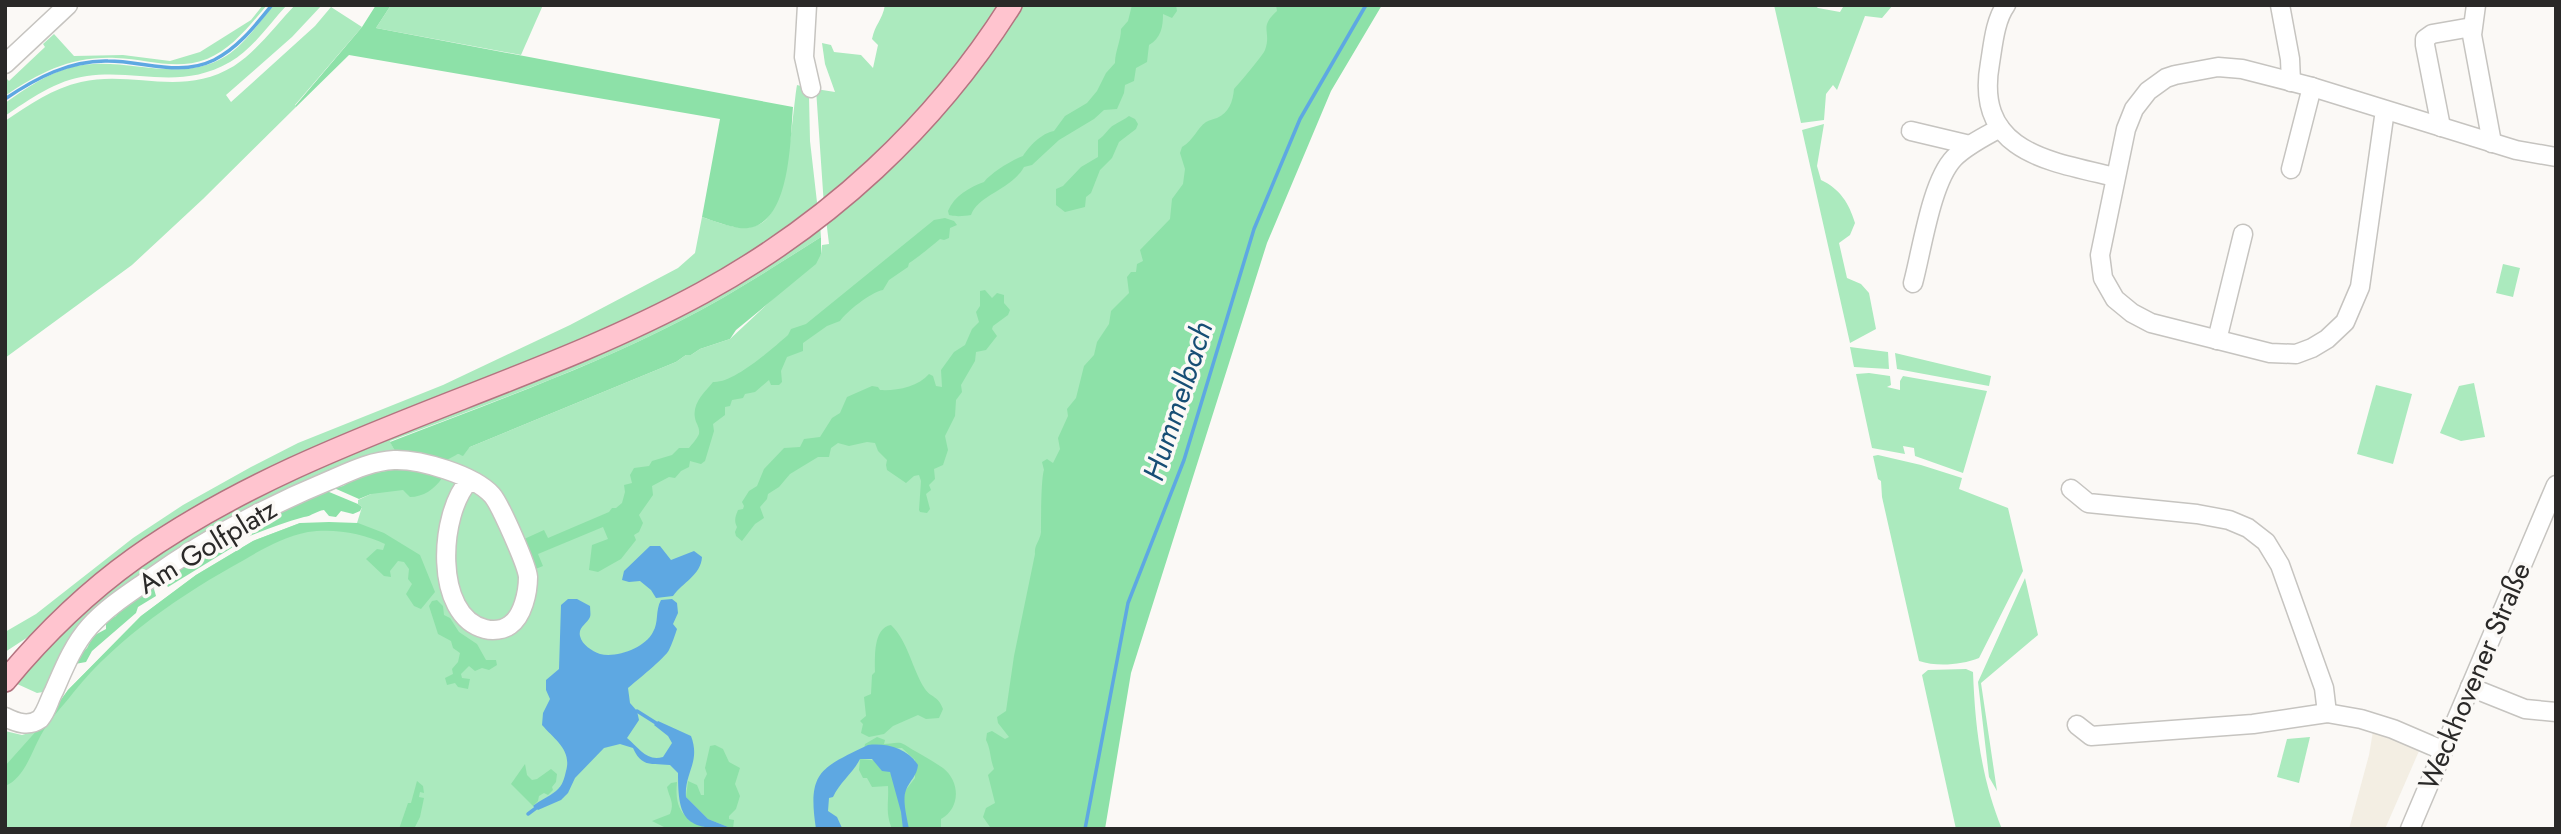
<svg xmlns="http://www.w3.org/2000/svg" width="2561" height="834" viewBox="0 0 2561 834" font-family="Jost,sans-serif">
  <rect width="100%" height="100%" fill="#fbf9f6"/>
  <polygon fill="#f3eee3" points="2373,731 2419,751 2385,829 2349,829 2369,755"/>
  <g fill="#abeabe">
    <path d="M263,5H267C250,25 232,49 207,59C175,71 148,59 116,58C72,56 40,72 5,96V77L9,81L45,47L43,44L54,34L74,56L123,55L170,61L200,52L251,20Z"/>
    <path d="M274,5H287C269,24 253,49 230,62C179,91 139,69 87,76C56,80 30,99 5,116V103C25,89 48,73 72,67C123,54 178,86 226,56C245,44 259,22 274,5Z"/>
    <path d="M295,5H322L292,37L226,95L231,102L315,26L331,7L362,27L295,105L296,107L203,199L132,265L5,358V121C29,105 53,88 81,82C134,70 181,98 234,66C258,50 275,26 295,5Z"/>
    <polygon points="391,5 543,5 521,55 376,28"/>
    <path d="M885,5H1004L955,75L824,206L816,89L835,92L825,64L822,43L831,45L834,52L861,55L873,68L878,45L872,39C875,24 882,21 885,5Z"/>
    <polygon points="1018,5 1321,5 1015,829 5,829 5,731 22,735 35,731 48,718 68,690 141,616 196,575 253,541 300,523 357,523 362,507 358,504 358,500 371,494 367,470 458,454 463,455 470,447 676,362 686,355 691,355 700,349 730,339 821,254 822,245 829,244 826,219"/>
    <polygon points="1774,5 1814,5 1818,8 1840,12 1843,7 1838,5 1893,5 1882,18 1865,16 1837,90 1833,85 1826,94 1824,120 1801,123"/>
    <path d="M797,85L805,87L809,96L810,141L818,211L797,227L658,308L313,452L5,652V632L36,614L133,538L183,505L251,467L298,443L443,385L570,325L678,268L695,253L702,217C721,223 741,233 760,224C788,212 792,114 797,85Z"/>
    <path d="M1824,124L1817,166L1821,180C1840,189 1849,203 1855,223L1850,235L1839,243L1847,278L1861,284L1869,293L1876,329L1850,343L1802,130Z"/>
    <path d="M820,224L821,237C775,266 729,296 680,321C587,369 487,404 390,441L396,453L186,545L153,566L117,592L49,691L37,693L15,683L92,599L229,508L438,414Z"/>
    <polygon points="2503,264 2520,268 2513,297 2496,293"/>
    <polygon points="1850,347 1888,352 1889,369 1854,367"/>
    <polygon points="1895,353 1991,376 1989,386 1897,369"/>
    <polygon points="1869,373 1890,376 1891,385 1887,387 1900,390 1900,381 1903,376 1987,391 1963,473 1915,456 1914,448 1903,446 1905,454 1872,448 1856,374"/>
    <polygon points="2474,383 2485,437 2461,441 2440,433 2459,386"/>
    <polygon points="2376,385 2412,394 2393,464 2357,454"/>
    <path d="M1878,455L1921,465L1962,478L1959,489L2008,508L2023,571L1979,658C1961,665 1937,667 1919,661L1882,497L1881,481L1878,479L1873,456Z"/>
    <polygon points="2025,578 2038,635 1981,683 1997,791 1989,777 1978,682"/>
    <path d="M1966,669L1973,672C1975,726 1981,778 2002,829H1956L1922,675L1928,670Z"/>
    <polygon points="2310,737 2299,783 2277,777 2287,739"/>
  </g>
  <g fill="#8de1a8">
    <path d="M376,5H391L376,28L793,107C790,141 791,234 739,228C727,226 714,221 702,217L720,119L349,55L296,107L295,106L362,27Z"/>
    <path d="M1132,5H1176L1177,11L1172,18L1163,14C1163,27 1161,38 1149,45L1147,62L1136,68L1134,81L1125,85L1124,93L1117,109L1104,110L1094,119L1059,140L1032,165L1024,167C1012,189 978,195 971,215C964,216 957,217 949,215L948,211C954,196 970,187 984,182C991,173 1012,160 1023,156C1029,146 1042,133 1054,131L1065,116L1087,103L1097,91L1106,73L1115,63C1115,51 1121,41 1121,29L1128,21Z"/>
    <path d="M1276,5H1382L1331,91L1267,243L1131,673L1105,829H983L990,827L983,817L986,808L995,803L988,775L994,769C990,759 991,750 986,740L987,733L992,731L1005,739L1009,737L998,723L997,717L1006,711L1014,656L1035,554C1034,545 1040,541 1041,532C1041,520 1041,478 1044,470L1042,462L1047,459L1053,463L1060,449L1058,438L1068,416L1067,409L1076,398L1084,366L1094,355L1097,342L1109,324L1111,311L1129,293L1127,277L1131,272H1136L1137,264L1143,261L1140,250L1170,219L1172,199L1183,184L1185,169L1180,153L1182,147C1194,140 1197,128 1206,122C1209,120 1214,119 1217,118C1229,113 1233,101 1234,89C1238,85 1264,54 1265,50C1272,31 1258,28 1277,11Z"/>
    <path d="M1129,116L1135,119L1138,124L1136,129L1119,142L1112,158L1100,170L1091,193L1086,197L1085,207L1065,212L1056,205V189L1063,186L1081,167L1098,157V140C1106,135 1108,128 1114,125C1120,121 1124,120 1129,116Z"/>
    <path d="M945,218L954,221L957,225L950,228L949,238L944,240L940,239C937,242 912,262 909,263L908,267L889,280L883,290C871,292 846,312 840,321L827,326L803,343V351L787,357L781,371L782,382L779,385H771L769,380L755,392L745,394L743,398L732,400L730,406L725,407V415L713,424L714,431L705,461L701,464L690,461L689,467L681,471L675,478L669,477L652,486L653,495L639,515L643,523L639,532L634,535L636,540L621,559L598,572L589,570L592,545L608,539L603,527L538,554L543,566L533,570L522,540L544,530L548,538L609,512L612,508H616L622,503L625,492L624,485L632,483L630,475L634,468L649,466L652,461L672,455L679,448H689C692,444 697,439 699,434C700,427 696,424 695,418C692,403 705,392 713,382C733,384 772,349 788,335L791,329L806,324L934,220Z"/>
    <path d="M821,237V254L816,264L736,330L730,339L700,349L691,355H686L676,362L470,447L463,456L458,454L443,462L396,453L390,442C487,404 587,369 680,321C729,296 775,266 821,237Z"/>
    <path d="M985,290L992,298L997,293L1004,295V303L1010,310L1008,315L993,326L992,329L997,336L986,350L976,352L975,361L961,385L962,392L956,400L955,416L945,436L948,450L943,465L934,469L935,479L929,485L931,490L926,494L930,509L927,513L920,512L919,510L921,481L919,475L914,476L906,483L887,470L886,465L887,460L878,451L875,443L867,442L849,446L838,443L831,448L829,457H818L790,474L779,487L768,494L767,499L760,507L764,518L755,524L742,541L736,536L735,532L737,527C734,521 735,517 738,510L743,509L744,506L742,502L749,491L757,486L764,469L784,448L800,447L804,439L820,437L832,418L840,413L847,397L872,386L878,387L880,390C896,391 918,387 929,374L933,376L936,386L942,387L941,370L954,352L965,345L972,329L979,322L976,312L980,306V291Z"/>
    <path d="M393,470H417L440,474L442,478C435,489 423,497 410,497L403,490L371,494L359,499L334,488L343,486L359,476Z"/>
    <path d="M322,489L358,504L362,507L360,511L353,514L341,511L336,517L329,516L324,510C316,511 312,516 304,517C284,522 266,530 247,537L243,534V531Z"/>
    <path d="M329,522L358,523L384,533L420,555L435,592L421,609L414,606L406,594L412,584L408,579L409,569L404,562L398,561L390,571L391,577L384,576L366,559L377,549L383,550L385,544C363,533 333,528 308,532C284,537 264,548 244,560C182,594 118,637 73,693C63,706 49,720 41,735C32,751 24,779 5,786V766L48,718L68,690L141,616L196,575L253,541L300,523Z"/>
    <polygon points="229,537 236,539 238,544 168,587 165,583 167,575"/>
    <polygon points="145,589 154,589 156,596 138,607 136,613 92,651 86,662 75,664 76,658 87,648 93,636 106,629 106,621 116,616 118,611"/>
    <polygon points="437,600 443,606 444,615 450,618 459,632 477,644 486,660 496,660 497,665 489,670 482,668 475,671 469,666 461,674 462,678 470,679 468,689 458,687 455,683 447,685 445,678 453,674 452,669 458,662 460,653 453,648 451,641 438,634 429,606 432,601"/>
    <path d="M891,625C908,641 912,669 925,689C931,698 938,695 943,709L939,718L926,719L918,715L893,726L884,734L869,737L861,733L863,724L860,721L866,716L864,697L871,694L872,675L875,672C875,657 873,628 891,625Z"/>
    <path d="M877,737L885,740L884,744C889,744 896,742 901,743C906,745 911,749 915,751C924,756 934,762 943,768C961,782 960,809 941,819V829H892C885,812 889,803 888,786L872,787L867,778H863L859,770L860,759L880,761L890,772L904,798L905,791L915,778V760L902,748L864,749L865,744Z"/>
    <polygon points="715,745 723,749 729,762 740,768 735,784 740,796 736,809 729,816 729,819 734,820 733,829 708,819 686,797 688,781 697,785 701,795 704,795 704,780 707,774 705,768 710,746"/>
    <polygon points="525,764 527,775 532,780 537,779 551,769 557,774 556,782 552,787 553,790 548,795 544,793 539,796 538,801 533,806 511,784"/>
    <polygon points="417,781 423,786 424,793 420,792 419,797 424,798 420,817 414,829 399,829 408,803 411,803"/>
    <path d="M677,782C674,811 685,821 711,829H668L652,821L670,814C675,803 669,797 667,787L671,783Z"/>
  </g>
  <g fill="#5ea8e2">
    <path d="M650,546H660L671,560L694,551L702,557C701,575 683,582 673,596L656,598L651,590L640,581L629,582L622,580L624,571Z"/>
    <path d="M568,599H577L590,606C590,610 591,614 590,617C587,624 578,627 580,636C582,645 592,651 600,654C617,658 645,648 653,632C659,622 655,611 661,600L672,599L677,603L678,613L673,624L677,629C675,635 672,644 669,650C666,657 635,682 628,688L630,703L637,711L639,720L627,738C639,748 647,762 663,757L672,743L668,736L654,725L658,721L691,736C701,762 684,773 686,797L708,819L733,829C685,829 678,820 678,773L670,765C651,763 642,768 633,748L620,744L604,748L575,778L568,793L561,800L538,810L533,806C540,800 549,797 556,791C563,785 564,779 566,771C572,750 555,740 542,725L543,713L550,699L546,690V680L559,669L561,605Z"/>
    <path d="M868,745C887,743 907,748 918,765C917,776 910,780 906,790C902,800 907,818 909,829H903L901,812L890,772L882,771L872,759H860C853,773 840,782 833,797L829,798L828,811L837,817L842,828L816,829C807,771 821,768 868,745Z"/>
  </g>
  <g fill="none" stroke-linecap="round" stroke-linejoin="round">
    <g stroke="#5ea8e2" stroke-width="3.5">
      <path d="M5,99C36,78 70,60 108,61C144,61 179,77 214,60C238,48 255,26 272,5"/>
      <polyline points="637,711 656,723"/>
      <polyline points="528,814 536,808"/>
      <polyline points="1085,829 1128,603 1184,460 1254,229 1300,119 1366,5"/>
    </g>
    <defs>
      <g id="minor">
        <polyline points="807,5 804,57 811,88"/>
        <path d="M2006,5C1995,20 1993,45 1990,63C1974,152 2048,161 2115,177"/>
        <polyline points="2280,5 2290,59 2291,82"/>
        <polyline points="2476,5 2472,35 2492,143"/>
        <polyline points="5,64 68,5"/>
        <polyline points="2385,110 2360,287 2345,322 2327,339 2312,348 2296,354 2270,353 2151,323 2132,313 2115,299 2103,278 2100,255 2126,129 2134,109 2148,91 2166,78 2175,75 2218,67 2242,69 2312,87 2516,150 2556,157"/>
        <polyline points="2441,127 2425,45 2425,39 2432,34 2472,27"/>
        <polyline points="1911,131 1970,145"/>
        <polyline points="2291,169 2312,87"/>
        <path d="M1913,283C1922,250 1931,182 1954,158C1967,145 1984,137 2000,128"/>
        <polyline points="2217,340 2243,234"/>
        <polyline points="2071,489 2088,503 2197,514 2229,520 2248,528 2266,542 2280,565 2324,688 2327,713"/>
        <polyline points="2470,687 2525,709 2556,712"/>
        <path d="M5,717C17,723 29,727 40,719C47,711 49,700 54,691C64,668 73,645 90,626C106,608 128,594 148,580C204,540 265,507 328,481C349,472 371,461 394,460C420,459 474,475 492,495C500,504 527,565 528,577C528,592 523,616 510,625C503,630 493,631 485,629C433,616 439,513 469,481"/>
        <polyline points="2077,725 2091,736 2253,724 2327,713 2361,719 2393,729 2442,750"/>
        <polyline points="2410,829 2556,485"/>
      </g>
      <path id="major" d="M5,681C44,634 86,593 135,558C307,436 518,393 702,293C828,224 934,127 1011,5"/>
    </defs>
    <use href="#minor" stroke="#c6c4c0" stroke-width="21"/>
    <use href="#major" stroke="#b47480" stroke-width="24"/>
    <use href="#minor" stroke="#fff" stroke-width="18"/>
    <use href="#major" stroke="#ffc4cf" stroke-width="21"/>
  </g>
  <g text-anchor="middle" stroke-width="7" stroke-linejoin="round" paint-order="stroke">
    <g font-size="28" fill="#2a2928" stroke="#fbf9f6">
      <text transform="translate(207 546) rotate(-31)" y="10">Am Golfplatz</text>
      <text transform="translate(2474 676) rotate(-67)" y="10">Weckhovener Straße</text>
    </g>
    <g font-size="30" font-style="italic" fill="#174e75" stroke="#fbf9f6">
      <text transform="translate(1178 401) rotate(-72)" y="10">Hummelbach</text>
    </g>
  </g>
  <rect width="2561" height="834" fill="none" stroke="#2a2928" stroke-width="14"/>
</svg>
